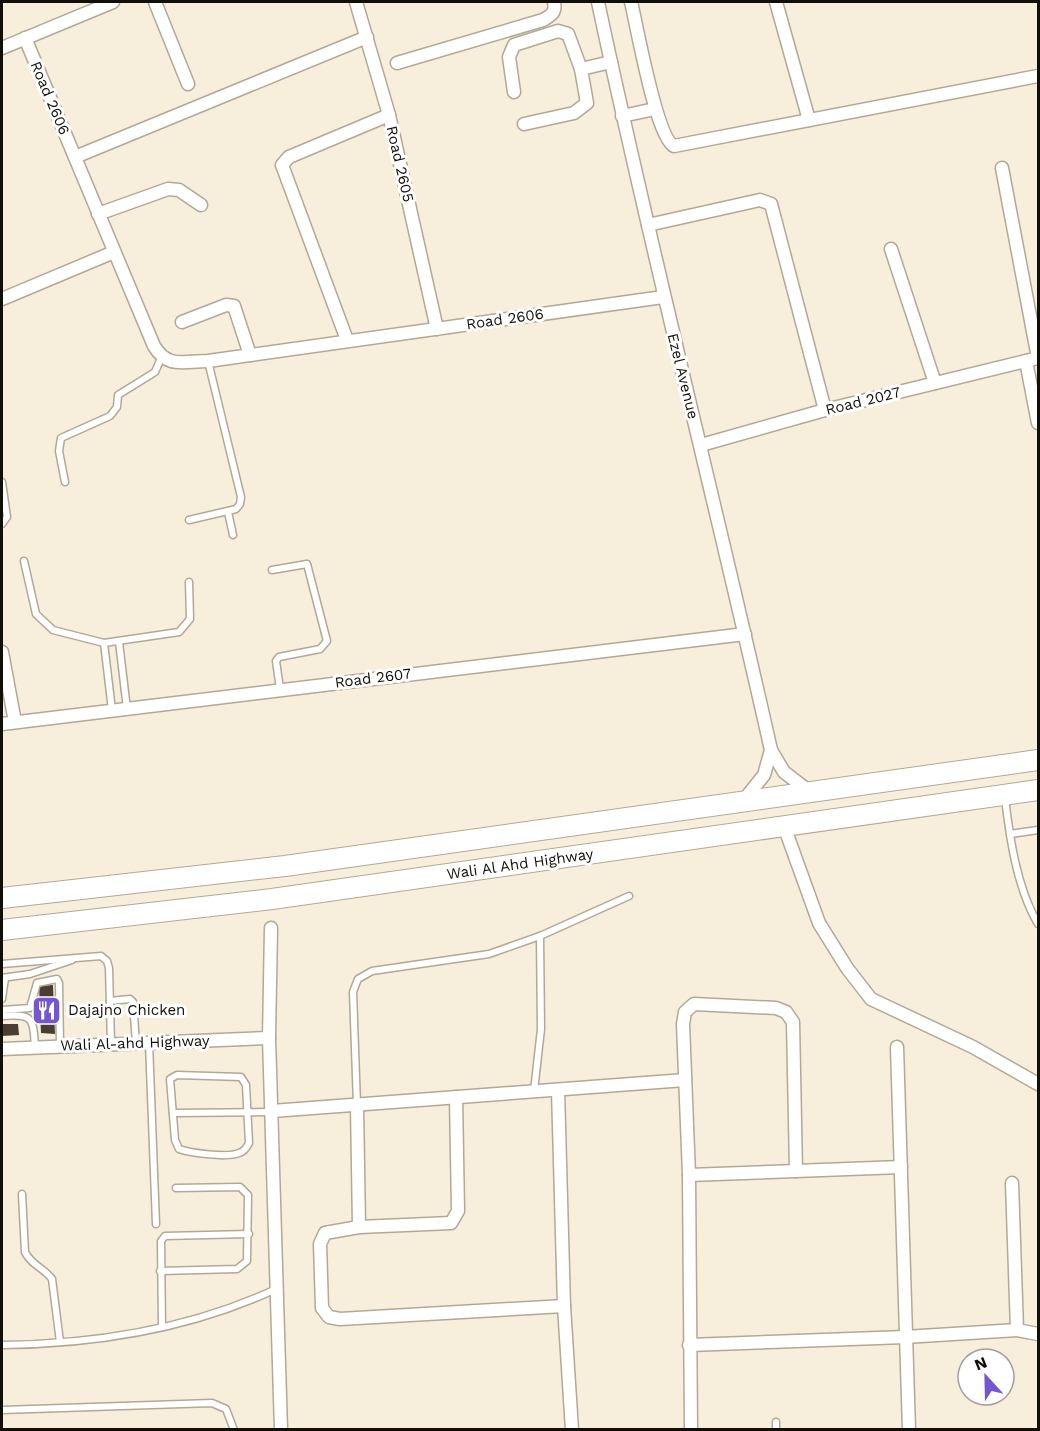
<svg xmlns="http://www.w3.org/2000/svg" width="1040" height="1431" viewBox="0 0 1040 1431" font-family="'Work Sans',sans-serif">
  <rect width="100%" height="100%" fill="#f7efdb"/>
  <g fill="#4c3d32">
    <polygon points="53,985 55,1034 41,1033 39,986"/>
    <polygon points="2,1024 18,1024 19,1035 2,1036"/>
  </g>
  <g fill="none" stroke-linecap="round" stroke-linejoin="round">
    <defs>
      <g id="lane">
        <polyline points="2,482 7,517 2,524"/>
        <polyline points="65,482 59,451 61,438 110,416 117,407 118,395 155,372 161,358"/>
        <polyline points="228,512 233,535"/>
        <polyline points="189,520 236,509 240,504 241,497 208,361"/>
        <polyline points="24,561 36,614 53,630 104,643 179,632 190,619 189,582"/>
        <polyline points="272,570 307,564 327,641 320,649 279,657 276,661 280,689"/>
        <polyline points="119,642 127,709"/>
        <polyline points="104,643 112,710"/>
        <path d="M1005,798C1010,840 1017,888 1038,924"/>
        <polyline points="1010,834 1038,830"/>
        <polyline points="2,964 101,956 107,961 109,968 111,1044"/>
        <polyline points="2,978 30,974 72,960"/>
        <polyline points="2,999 5,978"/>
        <polyline points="110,1001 130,999 133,1002 136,1043"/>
        <polyline points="2,1010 30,1008 37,983 57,979 59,983 60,1046"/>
        <path d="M2,1016C33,1014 33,1017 35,1047"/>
        <polyline points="149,1043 156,1224"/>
        <path d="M177,1075L241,1077L246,1085L249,1143C247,1147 244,1152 239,1153C228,1158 190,1153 179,1149L175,1140L170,1079Z"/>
        <polyline points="534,1091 541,1029 540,936"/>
        <polyline points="357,1105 353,992 358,979 372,971 489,954 540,936 629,896"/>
        <polyline points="173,1113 271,1112"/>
        <path d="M22,1194L25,1252C31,1265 44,1268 52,1279L60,1342"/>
        <polyline points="160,1271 237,1269 247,1261 248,1195 240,1187 176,1188"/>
        <polyline points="162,1327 161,1241 165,1236 249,1234"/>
        <path d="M2,1345C96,1344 190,1329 276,1289"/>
        <polyline points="2,1410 212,1403 226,1409 234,1430"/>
        <polyline points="776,1430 776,1422"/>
      </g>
      <g id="street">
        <polyline points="155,2 188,84"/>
        <polyline points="356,2 389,115 437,329"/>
        <path d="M598,2C651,252 715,500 771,750L784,772L810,792"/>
        <path d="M631,2C637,26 656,137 674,146L1038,76"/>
        <polyline points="776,2 809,120"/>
        <path d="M25,38L154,346C168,369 183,361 208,361L663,297"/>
        <polyline points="2,48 113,2"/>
        <path d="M397,63L543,20C552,15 556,12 554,2"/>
        <polyline points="514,92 509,57 514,45 558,31 568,34 581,69 611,62"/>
        <polyline points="622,116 655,109"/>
        <polyline points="524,124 574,113 587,103 581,69"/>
        <polyline points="75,157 367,37"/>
        <polyline points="98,214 168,189 179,190 201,205"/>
        <polyline points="648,225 760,200 771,204 825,410"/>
        <polyline points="891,249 935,383"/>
        <polyline points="2,299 114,252"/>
        <polyline points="182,322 226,305 234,306 250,355"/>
        <polyline points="347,340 282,165 289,157 389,115"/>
        <polyline points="1026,361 1038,423"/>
        <polyline points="701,445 825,410 1038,358 1002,168"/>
        <polyline points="2,652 15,722"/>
        <polyline points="2,724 745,634"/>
        <polyline points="744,800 764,775 771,750"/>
        <polyline points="784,826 819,923 847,968 871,999 973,1047 1038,1084"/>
        <polyline points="271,928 269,1038 281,1430"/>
        <polyline points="897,1047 909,1430"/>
        <polyline points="2,1049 269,1038"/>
        <polyline points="558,1090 564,1306 572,1430"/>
        <polyline points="357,1105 359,1227 451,1223 458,1211 456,1097"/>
        <polyline points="272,1111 685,1080"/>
        <polyline points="689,1175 901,1167"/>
        <polyline points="1012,1183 1017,1330 1038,1334"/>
        <polyline points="359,1227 325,1233 320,1244 322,1308 329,1317 340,1319 564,1306"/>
        <polyline points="689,1345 905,1337 1017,1330"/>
        <polyline points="691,1430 689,1175 683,1024 685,1012 694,1004 776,1008 786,1012 793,1022 796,1171"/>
      </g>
      <g id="primary">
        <polyline points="2,898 285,866 1038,760"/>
        <polyline points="2,930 272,899 1038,790"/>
      </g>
    </defs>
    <use href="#lane" stroke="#b1a996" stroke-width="9"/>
    <use href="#street" stroke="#b1a996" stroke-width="15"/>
    <use href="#primary" stroke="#b1a996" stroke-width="22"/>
    <use href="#lane" stroke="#fff" stroke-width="6"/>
    <use href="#street" stroke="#fff" stroke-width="12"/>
    <use href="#primary" stroke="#fff" stroke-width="20"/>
  </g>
  <defs>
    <symbol id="restaurant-square" viewBox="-11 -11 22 22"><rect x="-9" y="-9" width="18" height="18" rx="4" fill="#7656d0" stroke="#fff"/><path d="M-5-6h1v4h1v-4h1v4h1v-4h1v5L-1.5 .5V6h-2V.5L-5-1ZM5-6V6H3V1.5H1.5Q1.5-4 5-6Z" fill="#fff"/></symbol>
  </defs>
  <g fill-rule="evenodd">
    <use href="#restaurant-square" x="30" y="994" width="33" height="33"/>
  </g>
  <g text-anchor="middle" stroke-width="6" stroke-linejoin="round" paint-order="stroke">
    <g font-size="15" fill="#120f08" stroke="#fff">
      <text transform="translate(50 98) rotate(67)" y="5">Road 2606</text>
      <text transform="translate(400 164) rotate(77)" y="5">Road 2605</text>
      <text transform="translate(505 319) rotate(-8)" y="5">Road 2606</text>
      <text transform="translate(683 376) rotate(76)" y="5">Ezel Avenue</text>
      <text transform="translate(863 401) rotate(-14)" y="5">Road 2027</text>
      <text transform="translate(373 678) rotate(-7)" y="5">Road 2607</text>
      <text transform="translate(520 864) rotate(-8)" y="5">Wali Al Ahd Highway</text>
      <text transform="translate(135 1043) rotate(-2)" y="5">Wali Al-ahd Highway</text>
    </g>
    <g font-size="15" fill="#120f08" stroke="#fff" text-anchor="start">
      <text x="68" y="1015">Dajajno Chicken</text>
    </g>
  </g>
  <rect width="1040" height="1431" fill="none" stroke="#120f08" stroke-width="6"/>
  <g transform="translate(986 1377) rotate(338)"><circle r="28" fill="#ffffff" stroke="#a09f9c" stroke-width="1.5"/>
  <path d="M0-4.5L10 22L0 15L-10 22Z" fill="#7656d0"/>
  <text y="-9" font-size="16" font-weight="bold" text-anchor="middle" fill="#120f08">N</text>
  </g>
</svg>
